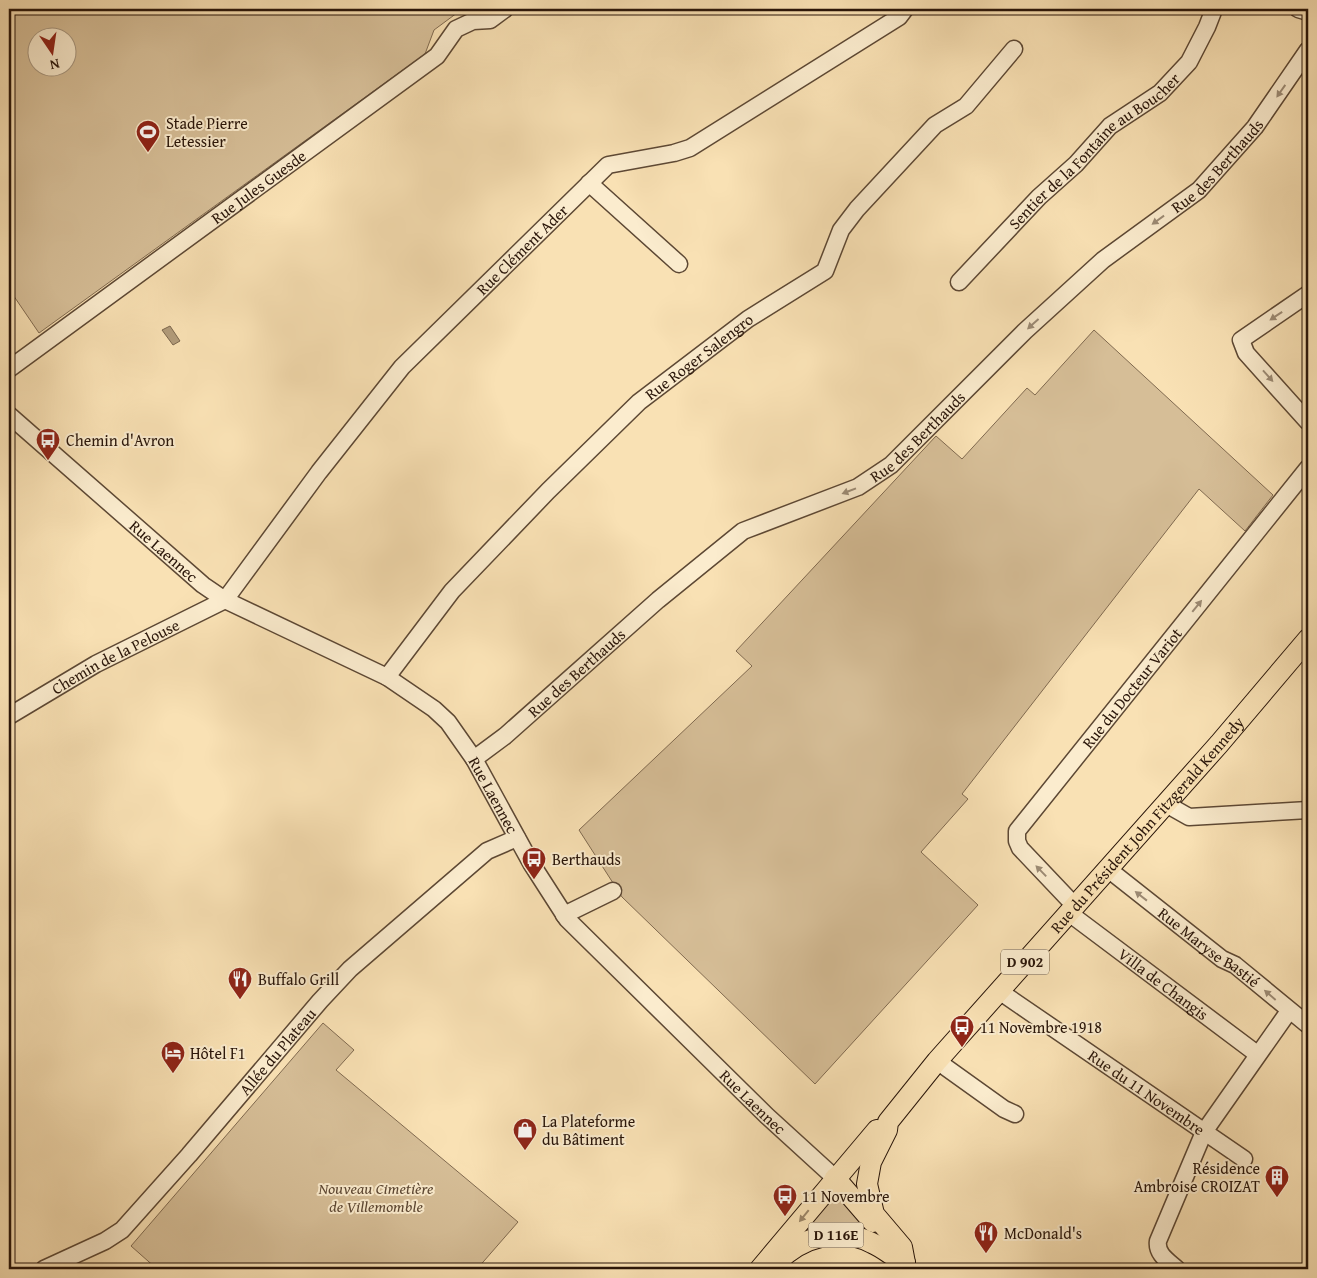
<svg xmlns="http://www.w3.org/2000/svg" width="1317" height="1278" viewBox="0 0 1317 1278" font-family="'Gentium Book Plus',serif">
  <rect width="100%" height="100%" fill="#f9e1b4"/>
  <filter id="stains"><feTurbulence type="fractalNoise" baseFrequency=".004" numOctaves="4"/><feColorMatrix values="0 0 0 0 .2 0 0 0 0 .09 0 0 0 0 .02 0 0 0 .5 -.17"/></filter>
  <radialGradient id="worn" r=".72"><stop offset=".6" stop-color="#630" stop-opacity="0"/><stop offset="1" stop-color="#630" stop-opacity=".3"/></radialGradient>
  <g fill="#d6be97" stroke="#806a50" fill-rule="evenodd">
    <path d="M9,9H476L461,10L434,30L425,54L39,333L9,289ZM38,38H68V68H38Z"/>
    <polygon points="1094,330 1273,495 1245,531 1199,489 962,794 968,799 921,852 978,905 815,1084 622,897 579,830 752,666 736,651 936,436 962,459 1027,388 1035,395"/>
    <polygon points="323,1023 354,1050 336,1070 518,1222 477,1269 157,1269 131,1246"/>
    <polygon points="837,1185 879,1234 796,1232"/>
  </g>
  <polygon fill="#b29c7a" stroke="#7b664d" points="170,326 180,341 173,345 162,330"/>
  <g fill="none" stroke-linecap="round" stroke-linejoin="round">
    <defs>
      <g id="minor">
        <polyline points="1298,9 1308,12"/>
        <polyline points="589,183 679,264"/>
        <path id="s1" d="M959,282L1039,197L1076,164L1110,126L1160,93L1189,62L1207,27L1214,9"/>
        <polyline points="1308,294 1241,340 1246,353 1308,422"/>
        <path id="s2" d="M9,369L437,56L456,29L473,21L490,20L505,9"/>
        <path id="s3" d="M9,415L203,585L225,600L387,677L434,709L448,722L474,759L531,863L567,919L767,1116L835,1178"/>
        <path id="s4" d="M387,677L452,591L548,491L639,402L748,319L825,271L841,230L857,209L935,125L966,106L1014,49"/>
        <path id="s5" d="M9,716L96,664L225,600L319,472L402,367L608,165L674,153L690,148L899,17L905,9"/>
        <path id="s6" d="M474,759L505,736L658,600L743,531L858,487L891,465L1025,331L1103,260L1199,190L1255,127L1308,50"/>
        <polyline points="1166,804 1189,817 1308,810"/>
        <path id="s7" d="M1108,869L1222,959L1235,965L1308,1025"/>
        <path id="s8" d="M1075,906L1020,848L1017,841V831L1308,468"/>
        <path id="s9" d="M1069,913L1257,1054"/>
        <polyline points="564,915 613,891"/>
        <path id="s10" d="M999,991L1244,1159"/>
        <polyline points="937,1061 1004,1109 1015,1114"/>
        <path id="s11" d="M44,1269L105,1241L122,1230L189,1155L320,1001L350,969L487,851L517,838"/>
        <path d="M1177,1269C1168,1261 1156,1254 1158,1241L1204,1132L1289,1011"/>
      </g>
      <g id="major">
        <polyline points="835,1178 873,1222"/>
        <path d="M777,1262C802,1237 839,1226 872,1243C884,1248 893,1257 905,1263"/>
        <path id="s12" d="M905,1263L902,1247L874,1214L867,1184L871,1162L887,1130L888,1122L937,1061L1219,744L1308,639"/>
        <polyline points="760,1269 877,1130"/>
      </g>
    </defs>
    <use href="#minor" stroke="#5d4834" stroke-width="19"/>
    <use href="#major" stroke="#291509" stroke-width="22"/>
    <use href="#minor" stroke="#fbecce" stroke-width="16"/>
    <use href="#major" stroke="#f9e1b4" stroke-width="20"/>
  </g>
  <defs><path id="oneway-solid" d="M-6-.8H1V-3.2L6.5 0L1 3.2V.8H-6Z" transform="scale(1.25)"/></defs>
  <g fill="#9c8b75">
    <use href="#oneway-solid" transform="translate(1281 91) rotate(125)"/>
    <use href="#oneway-solid" transform="translate(1158 220) rotate(144)"/>
    <use href="#oneway-solid" transform="translate(1276 316) rotate(146)"/>
    <use href="#oneway-solid" transform="translate(1033 324) rotate(138)"/>
    <use href="#oneway-solid" transform="translate(1268 376) rotate(48)"/>
    <use href="#oneway-solid" transform="translate(849 491) rotate(159)"/>
    <use href="#oneway-solid" transform="translate(1197 606) rotate(-51)"/>
    <use href="#oneway-solid" transform="translate(1041 871) rotate(-134)"/>
    <use href="#oneway-solid" transform="translate(1141 896) rotate(-142)"/>
    <use href="#oneway-solid" transform="translate(1270 995) rotate(-139)"/>
  </g>
  <use fill="#9b8567" href="#oneway-solid" transform="translate(804 1216) rotate(129)"/>
  <defs>
    <symbol id="stadium-pin" viewBox="-11 -11 22 30"><path d="M0 17L-7.5 6A9.5 9.5 0 1 1 7.5 6Z" fill="#8f2418" stroke="#fbecce"/><path d="M0-5a6.5 5 0 1 0 0 10a6.5 5 0 1 0 0-10ZM-3.5-1.8h7v3.6h-7Z" fill="#fff"/></symbol>
    <symbol id="bus-pin" viewBox="-11 -11 22 30"><path d="M0 17L-7.5 6A9.5 9.5 0 1 1 7.5 6Z" fill="#8f2418" stroke="#fbecce"/><path d="M-5-6H5V4H4V6H2V4H-2V6H-4V4H-5ZM-3.5-4V0h7V-4ZM-3.5 1.2v1.5H-2V1.2ZM2 1.2v1.5H3.5V1.2Z" fill="#fff"/></symbol>
    <symbol id="restaurant-pin" viewBox="-11 -11 22 30"><path d="M0 17L-7.5 6A9.5 9.5 0 1 1 7.5 6Z" fill="#8f2418" stroke="#fbecce"/><path d="M-5-6h1v4h1v-4h1v4h1v-4h1v5L-1.5 .5V6h-2V.5L-5-1ZM5-6V6H3V1.5H1.5Q1.5-4 5-6Z" fill="#fff"/></symbol>
    <symbol id="hotel-pin" viewBox="-11 -11 22 30"><path d="M0 17L-7.5 6A9.5 9.5 0 1 1 7.5 6Z" fill="#8f2418" stroke="#fbecce"/><path d="M-6-4.5h1.5V1H6V5H4.5V3h-9V5H-6ZM-4 0a1.8 1.8 0 1 1 3.6 0ZM.5 0V-2.5h3Q6-2.5 6 0Z" fill="#fff"/></symbol>
    <symbol id="shop-pin" viewBox="-11 -11 22 30"><path d="M0 17L-7.5 6A9.5 9.5 0 1 1 7.5 6Z" fill="#8f2418" stroke="#fbecce"/><path d="M-5-2.5h2.3a2.7 3.5 0 0 1 5.4 0H5L5.5 6h-11ZM-1.5-2.5h3a1.5 2.3 0 0 0-3 0Z" fill="#fff"/></symbol>
    <symbol id="building-pin" viewBox="-11 -11 22 30"><path d="M0 17L-7.5 6A9.5 9.5 0 1 1 7.5 6Z" fill="#8f2418" stroke="#fbecce"/><path d="M-4-6H4V6H1V3H-1V6H-4ZM-2.5-4.3h1.7v1.8h-1.7ZM.8-4.3h1.7v1.8H.8ZM-2.5-1h1.7V.8h-1.7ZM.8-1h1.7V.8H.8Z" fill="#fff"/></symbol>
  </defs>
  <g fill-rule="evenodd">
    <use href="#stadium-pin" x="134" y="118" width="28" height="38"/>
    <use href="#bus-pin" x="34" y="426" width="28" height="38"/>
    <use href="#bus-pin" x="520" y="845" width="28" height="38"/>
    <use href="#restaurant-pin" x="226" y="965" width="28" height="38"/>
    <use href="#bus-pin" x="948" y="1013" width="28" height="38"/>
    <use href="#hotel-pin" x="159" y="1039" width="28" height="38"/>
    <use href="#shop-pin" x="511" y="1116" width="28" height="38"/>
    <use href="#building-pin" x="1263" y="1163" width="28" height="38"/>
    <use href="#bus-pin" x="771" y="1182" width="28" height="38"/>
    <use href="#restaurant-pin" x="972" y="1219" width="28" height="38"/>
  </g>
  <g text-anchor="middle" stroke-width="4" stroke-linejoin="round" paint-order="stroke">
    <g fill="#fbecce" stroke="#685644" stroke-width="1">
      <rect x="1001" y="949.5" width="48" height="25" rx="4"/>
      <rect x="808.5" y="1222.5" width="55" height="25" rx="4"/>
    </g>
    <g font-size="15" font-weight="bold" fill="#291509">
      <text x="1025" y="967">D 902</text>
      <text x="836" y="1240">D 116E</text>
    </g>
    <g font-size="16" fill="#291509" stroke="#fbecce" text-anchor="start">
      <text x="166" y="129">Stade Pierre<tspan x="166" dy="18">Letessier</tspan></text>
      <text x="66" y="446">Chemin d'Avron</text>
      <text x="552" y="865">Berthauds</text>
      <text x="258" y="985">Buffalo Grill</text>
      <text x="980" y="1033">11 Novembre 1918</text>
      <text x="190" y="1059">Hôtel F1</text>
      <text x="542" y="1127">La Plateforme<tspan x="542" dy="18">du Bâtiment</tspan></text>
      <text x="1260" y="1174" text-anchor="end">Résidence<tspan x="1260" dy="18">Ambroise CROIZAT</tspan></text>
      <text x="802" y="1202">11 Novembre</text>
      <text x="1004" y="1239">McDonald's</text>
    </g>
    <g font-size="16" fill="#291509" stroke="#fbecce">
      <text dy="6" stroke="none"><textPath href="#s1" startOffset="189">Sentier de la Fontaine au Boucher</textPath></text>
      <text dy="6" stroke="none"><textPath href="#s6" startOffset="959">Rue des Berthauds</textPath></text>
      <text dy="6" stroke="none"><textPath href="#s2" startOffset="309">Rue Jules Guesde</textPath></text>
      <text dy="6" stroke="none"><textPath href="#s5" startOffset="706">Rue Clément Ader</textPath></text>
      <text dy="6" stroke="none"><textPath href="#s4" startOffset="449">Rue Roger Salengro</textPath></text>
      <text dy="6" stroke="none"><textPath href="#s6" startOffset="554">Rue des Berthauds</textPath></text>
      <text dy="6" stroke="none"><textPath href="#s3" startOffset="206">Rue Laennec</textPath></text>
      <text dy="6" stroke="none"><textPath href="#s5" startOffset="122">Chemin de la Pelouse</textPath></text>
      <text dy="6" stroke="none"><textPath href="#s6" startOffset="134">Rue des Berthauds</textPath></text>
      <text dy="6" stroke="none"><textPath href="#s8" startOffset="281">Rue du Docteur Variot</textPath></text>
      <text dy="6" stroke="none"><textPath href="#s3" startOffset="626">Rue Laennec</textPath></text>
      <text dy="6" stroke="none"><textPath href="#s12" startOffset="551">Rue du Président John Fitzgerald Kennedy</textPath></text>
      <text dy="6" stroke="none"><textPath href="#s7" startOffset="128">Rue Maryse Bastié</textPath></text>
      <text dy="6" stroke="none"><textPath href="#s9" startOffset="118">Villa de Changis</textPath></text>
      <text dy="6" stroke="none"><textPath href="#s11" startOffset="324">Allée du Plateau</textPath></text>
      <text dy="6" stroke="none"><textPath href="#s10" startOffset="179">Rue du 11 Novembre</textPath></text>
      <text dy="6" stroke="none"><textPath href="#s3" startOffset="1031">Rue Laennec</textPath></text>
    </g>
    <g font-size="16" font-style="italic" fill="#5d4834" stroke="#fbecce">
      <text x="376" y="1194">Nouveau Cimetière<tspan x="376" dy="18">de Villemomble</tspan></text>
    </g>
  </g>
  <rect width="1317" height="1278" fill="none" stroke="#f9e1b4" stroke-width="30"/>
  <rect x="10" y="10" width="1297" height="1258" fill="none" stroke="#291509" stroke-width="2.5"/>
  <rect x="15" y="15" width="1287" height="1248" fill="none" stroke="#291509"/>
  <g transform="translate(52 52) rotate(167)"><circle r="24" fill="#fbecce" stroke="#a7967f"/>
  <path d="M0-4L9 19L0 12L-9 19Z" fill="#8f2418"/>
  <text y="-8" font-size="14" font-weight="bold" text-anchor="middle" fill="#291509">N</text>
  </g>
  <rect width="100%" height="100%" filter="url(#stains)"/>
  <rect width="100%" height="100%" fill="url(#worn)"/>
</svg>
